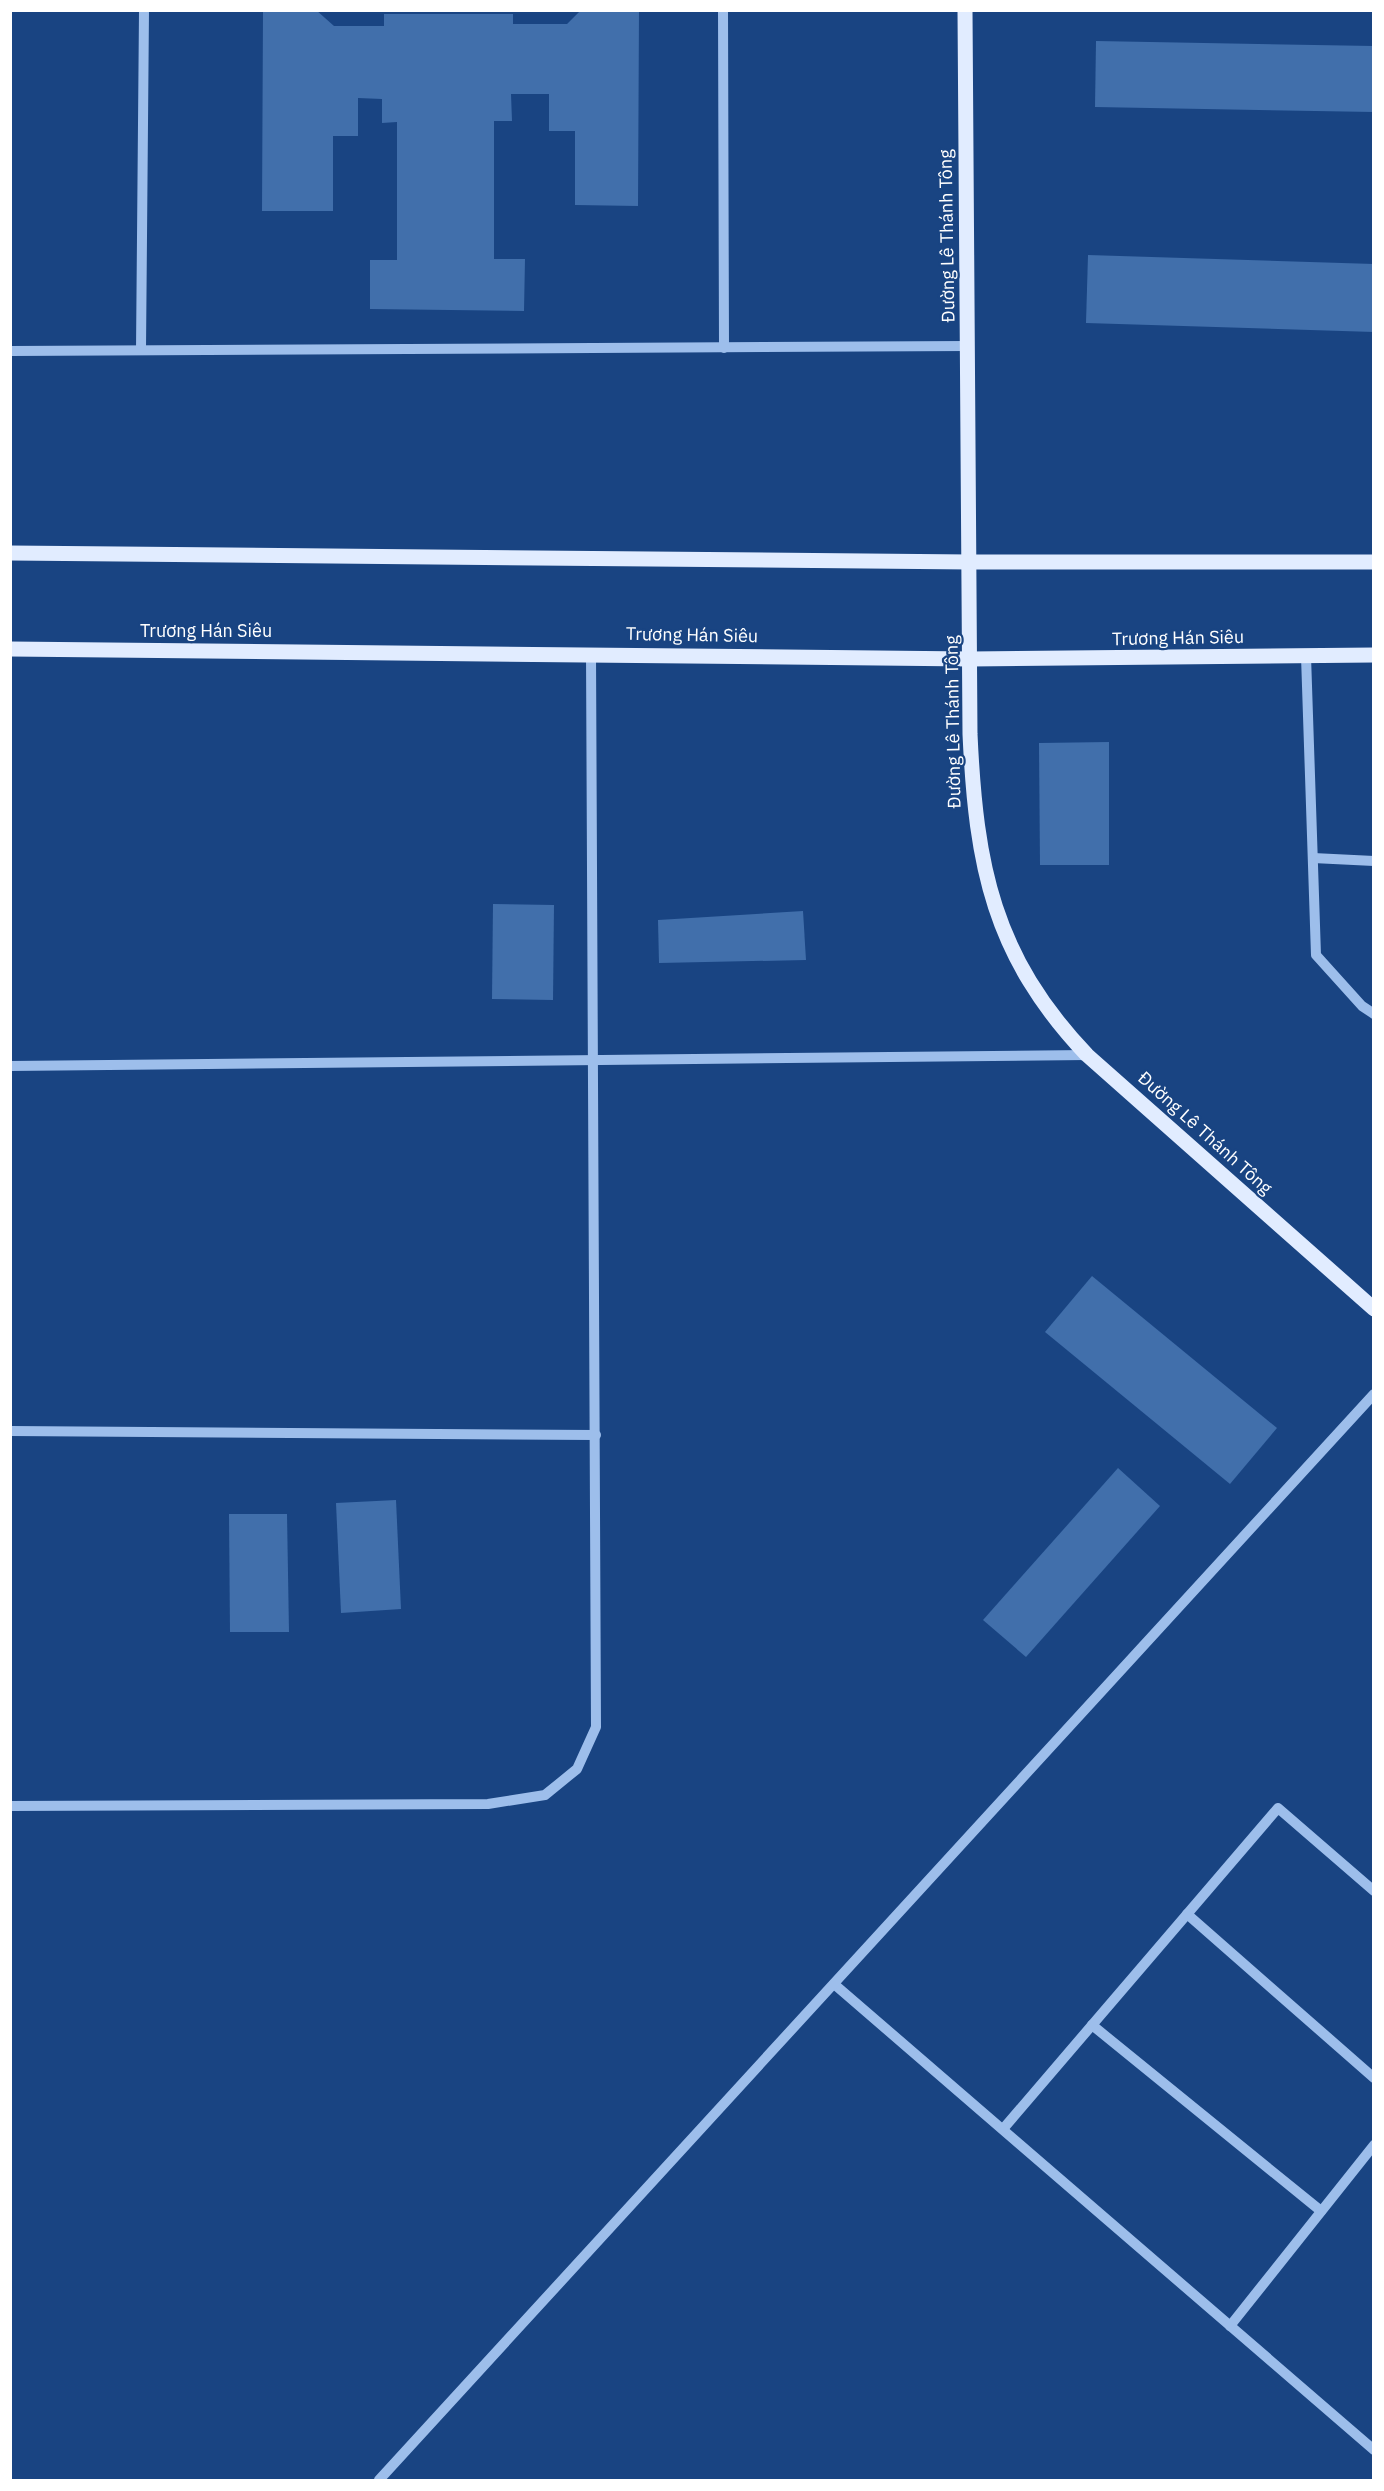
<svg xmlns="http://www.w3.org/2000/svg" width="1384" height="2491" viewBox="0 0 1384 2491" font-family="'IBM Plex Sans',sans-serif">
  <rect width="100%" height="100%" fill="#194482"/>
  <g fill="#416fab">
    <polygon points="263,10 316,10 334,26 384,26 384,14 513,14 513,24 567,24 581,10 639,10 638,206 575,205 575,131 549,131 549,94 511,94 512,121 494,121 494,259 525,259 524,311 370,309 370,260 397,260 397,122 382,123 382,99 358,98 358,136 333,136 333,211 262,211"/>
    <polygon points="1096,41 1374,46 1374,112 1095,107"/>
    <polygon points="1088,255 1374,264 1374,332 1086,323"/>
    <polygon points="1109,742 1109,865 1040,865 1039,743"/>
    <polygon points="493,904 554,905 553,1000 492,999"/>
    <polygon points="803,911 806,960 659,963 658,920"/>
    <polygon points="1092,1276 1277,1428 1230,1484 1045,1332"/>
    <polygon points="1118,1468 1160,1506 1026,1657 983,1620"/>
    <polygon points="396,1500 401,1609 341,1613 336,1503"/>
    <polygon points="229,1514 287,1514 289,1632 230,1632"/>
  </g>
  <g fill="none" stroke-linecap="round" stroke-linejoin="round">
    <g stroke="#9dbeeb" stroke-width="10">
      <polyline points="723,10 724,348"/>
      <polyline points="141,350 144,10"/>
      <polyline points="10,351 968,346"/>
      <polyline points="1306,656 1316,955 1362,1006 1374,1014"/>
      <polyline points="1313,858 1374,861"/>
      <polyline points="10,1066 1087,1055"/>
      <polyline points="10,1431 596,1435"/>
      <polyline points="10,1806 488,1804 545,1795 577,1769 596,1727 591,653"/>
      <polyline points="1187,1914 1374,2078"/>
      <polyline points="834,1984 1374,2450"/>
      <polyline points="1092,2025 1321,2211"/>
      <polyline points="1003,2129 1278,1808 1374,1891"/>
      <polyline points="1230,2326 1374,2145"/>
      <polyline points="379,2480 1374,1394"/>
    </g>
    <g stroke="#e1ecff" stroke-width="15">
      <path d="M965,10L970,734C976,866 993,956 1087,1055L1374,1309"/>
      <polyline points="10,553 970,562 1374,562"/>
      <polyline points="10,649 970,659 1374,655"/>
    </g>
  </g>
  <g text-anchor="middle" stroke-width="4.5" stroke-linejoin="round" paint-order="stroke">
    <g font-size="18" fill="#fff" stroke="#194482">
      <text transform="translate(947 236) rotate(-91)" y="6">Đường Lê Thánh Tông</text>
      <text x="206" y="637">Trương Hán Siêu</text>
      <text transform="translate(692 635) rotate(1)" y="6">Trương Hán Siêu</text>
      <text transform="translate(1178 638) rotate(-1)" y="6">Trương Hán Siêu</text>
      <text transform="translate(953 722) rotate(-91)" y="6">Đường Lê Thánh Tông</text>
      <text transform="translate(1205 1133) rotate(42)" y="6">Đường Lê Thánh Tông</text>
    </g>
  </g>
  <rect width="1384" height="2491" fill="none" stroke="#ffffff" stroke-width="24"/>
</svg>
